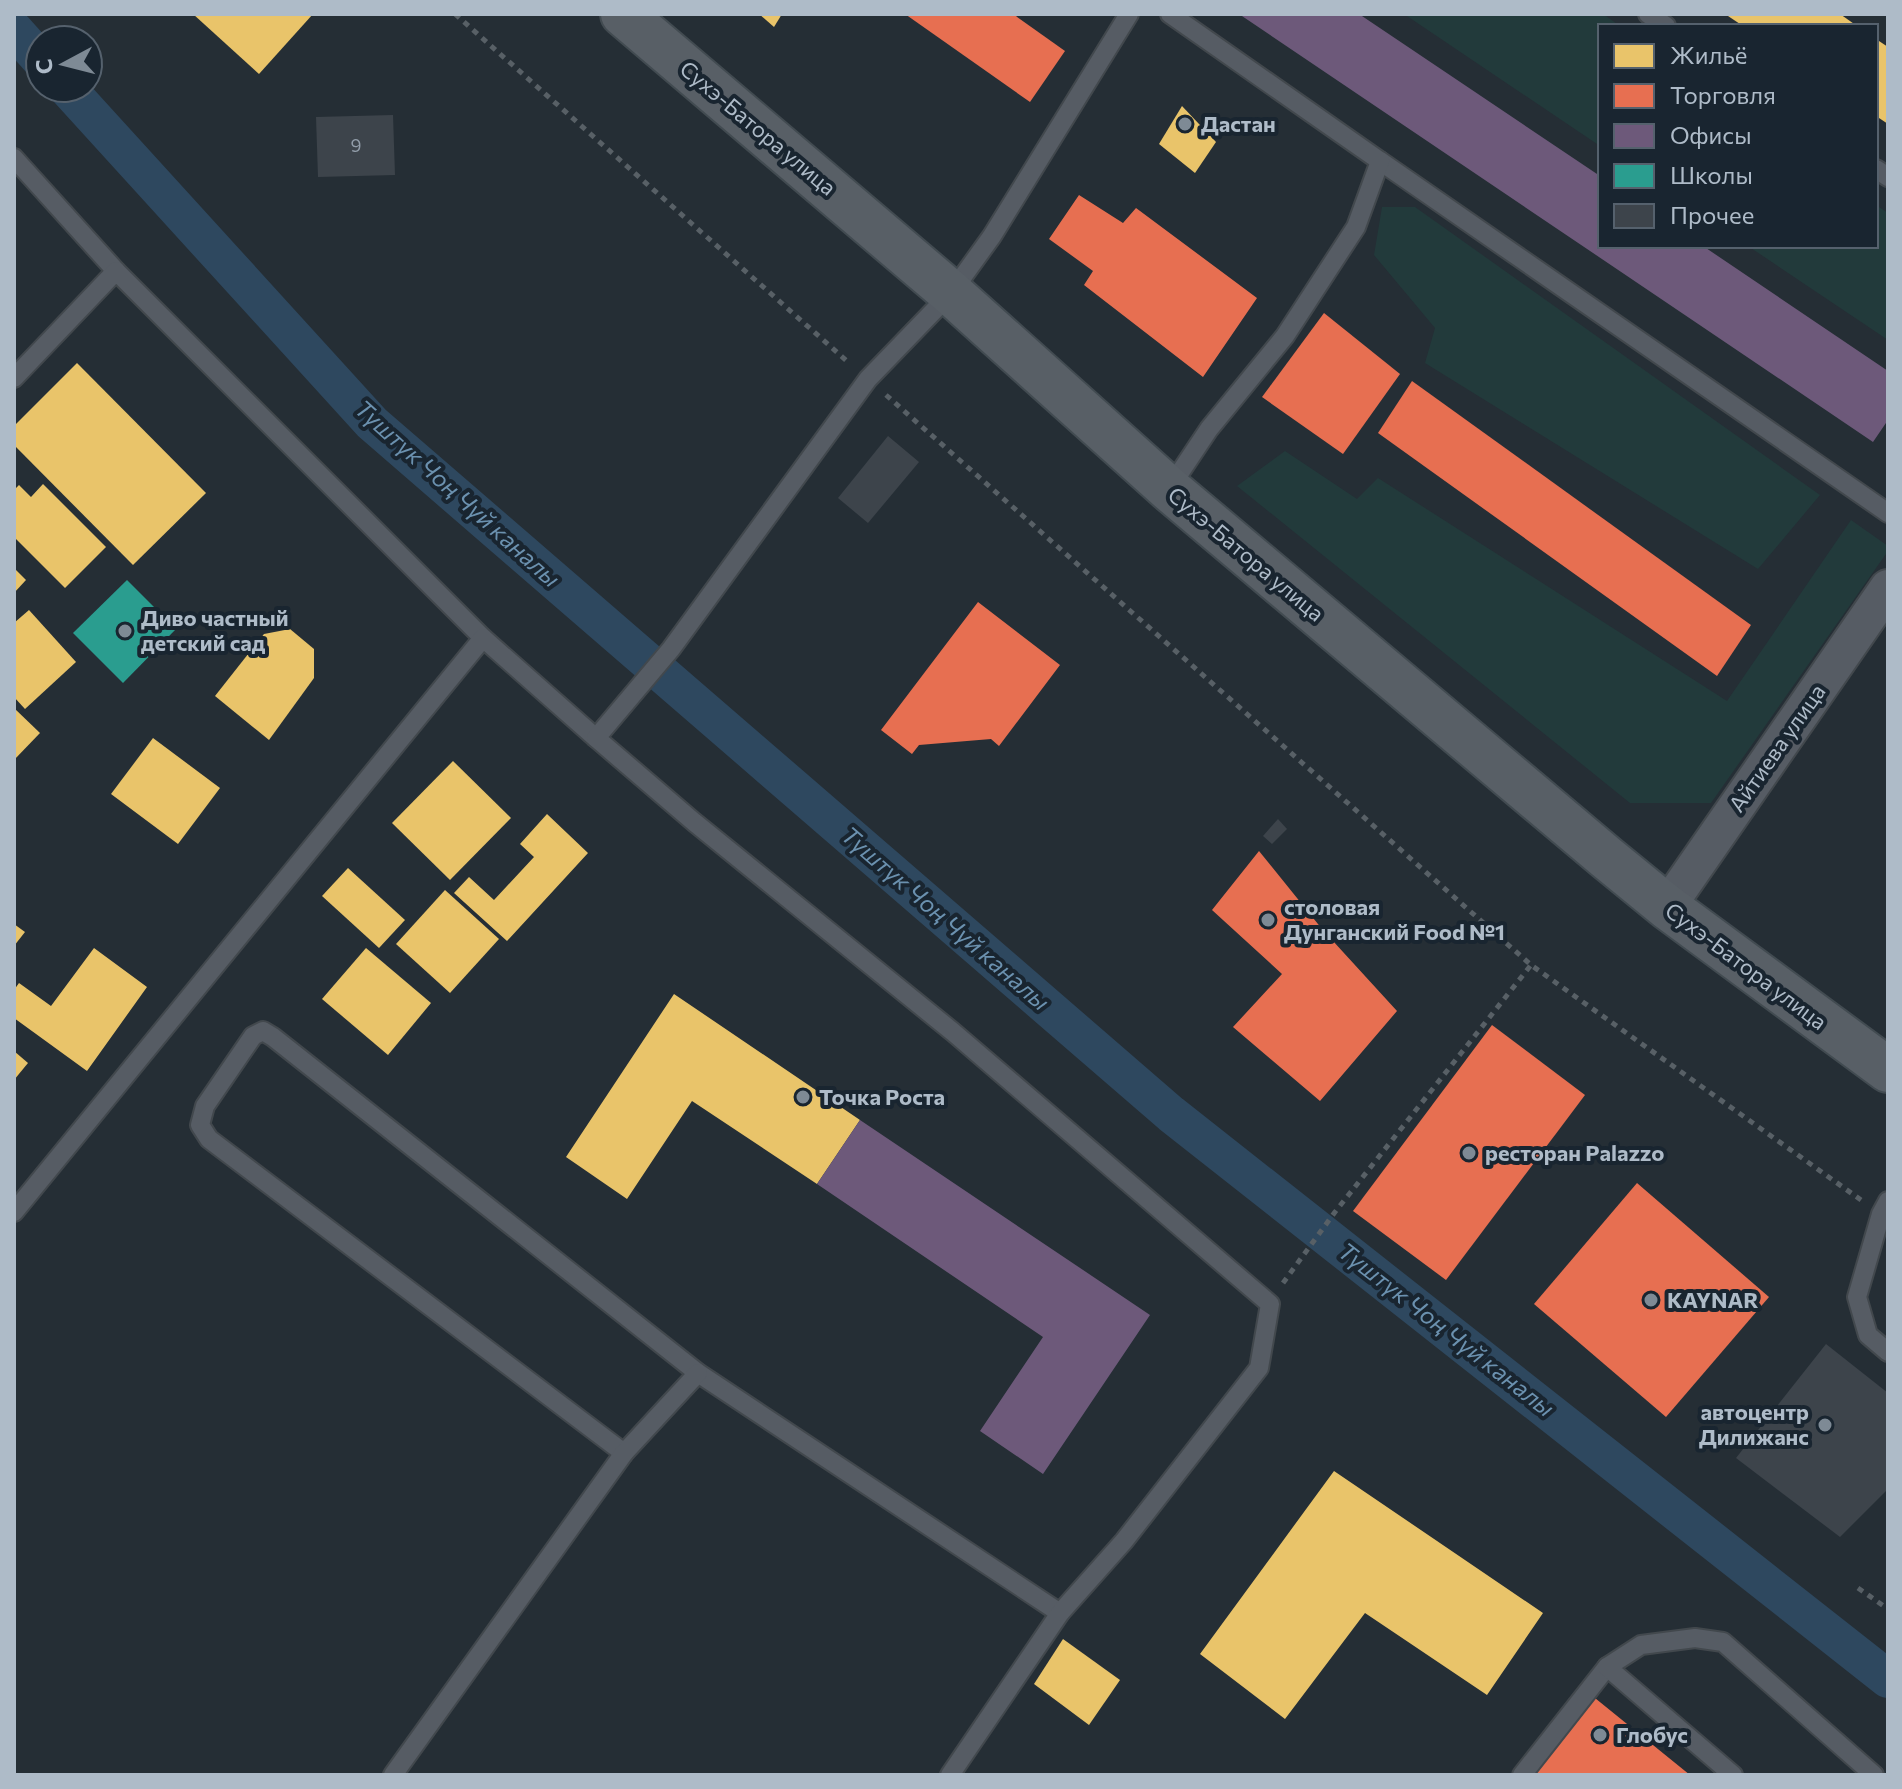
<svg xmlns="http://www.w3.org/2000/svg" width="1902" height="1789" viewBox="0 0 1902 1789" font-family="Commissioner,sans-serif">
  <rect width="100%" height="100%" fill="#252e35"/>
  <g fill="#223a3b">
    <polygon points="1404,14 1603,14 1620,26 1600,26 1600,146"/>
    <polygon points="1876,205 1888,213 1888,340 1748,246 1876,246"/>
    <polygon points="1382,207 1415,207 1820,495 1758,569 1425,363 1435,328 1374,255"/>
    <polygon points="1285,451 1357,499 1378,478 1727,701 1851,520 1888,546 1888,551 1711,803 1630,803 1237,486"/>
  </g>
  <g fill="#e9c46a">
    <polygon points="193,14 313,14 259,74"/>
    <polygon points="759,14 782,14 774,27"/>
    <polygon points="1725,14 1840,14 1857,26 1743,26"/>
    <polygon points="1876,39 1888,47 1888,124 1876,116"/>
    <polygon points="1182,106 1216,142 1195,173 1159,144"/>
    <polygon points="77,363 206,493 133,565 14,445 14,426"/>
    <polygon points="43,484 106,547 65,588 14,537 14,490 19,485 31,497"/>
    <polygon points="14,568 26,580 14,593"/>
    <polygon points="29,610 76,662 25,709 14,697 14,623"/>
    <polygon points="290,629 314,649 314,678 269,740 215,696 264,634"/>
    <polygon points="14,708 40,733 14,760"/>
    <polygon points="153,738 220,788 178,844 111,794"/>
    <polygon points="453,761 511,818 450,880 392,823"/>
    <polygon points="547,814 588,853 507,941 454,893 469,877 494,900 534,857 520,844"/>
    <polygon points="348,868 405,920 379,948 322,896"/>
    <polygon points="445,890 499,939 450,993 396,944"/>
    <polygon points="14,924 25,932 14,946"/>
    <polygon points="94,948 147,987 87,1071 14,1018 14,990 19,983 51,1006"/>
    <polygon points="366,948 431,1003 388,1055 322,999"/>
    <polygon points="674,994 860,1120 817,1184 692,1101 627,1199 566,1157"/>
    <polygon points="14,1051 28,1063 14,1080"/>
    <polygon points="1334,1471 1543,1613 1487,1695 1365,1613 1285,1719 1200,1654"/>
    <polygon points="1063,1639 1120,1680 1089,1725 1034,1684"/>
  </g>
  <g fill="#e76f51">
    <polygon points="905,14 1013,14 1065,51 1030,102"/>
    <polygon points="1079,195 1123,223 1136,208 1257,298 1203,377 1084,285 1093,271 1049,239"/>
    <polygon points="1324,313 1400,374 1343,454 1262,397"/>
    <polygon points="1412,381 1751,625 1717,676 1378,433"/>
    <polygon points="978,602 1060,665 999,746 991,739 919,745 912,754 881,730"/>
    <polygon points="1259,851 1322,929 1397,1011 1320,1101 1233,1027 1282,974 1212,910"/>
    <polygon points="1492,1025 1585,1095 1446,1280 1353,1211"/>
    <polygon points="1637,1183 1769,1297 1666,1417 1534,1304"/>
    <polygon points="1590,1694 1690,1775 1531,1775"/>
  </g>
  <g fill="#6d597a">
    <polygon points="1239,14 1359,14 1600,176 1600,246 1703,246 1888,371 1888,420 1873,442"/>
    <polygon points="860,1120 1150,1315 1043,1474 980,1431 1043,1337 817,1184"/>
  </g>
  <polygon fill="#2a9d8f" points="127,580 176,629 123,683 73,633"/>
  <g fill="none" stroke-linecap="round" stroke-linejoin="round">
    <g stroke="#2e485f" stroke-width="38">
      <polyline points="14,30 40,59"/>
      <polyline points="67,88 372,423 1171,1114 1888,1679"/>
    </g>
  </g>
  <g fill="#3d444b">
    <polygon points="393,115 395,175 318,177 316,117"/>
    <polygon points="888,436 919,462 868,523 838,498"/>
    <polygon points="1278,819 1287,829 1272,844 1263,836"/>
    <polygon points="1826,1344 1888,1393 1888,1489 1840,1537 1736,1458"/>
  </g>
  <g fill="none" stroke-linecap="round" stroke-linejoin="round">
    <defs>
      <g id="service">
        <polyline points="1648,14 1666,26"/>
        <polyline points="14,158 116,271"/>
        <polyline points="1380,161 1888,513"/>
        <polyline points="1876,169 1888,177"/>
        <polyline points="14,378 116,271 483,638"/>
        <polyline points="1169,489 1209,429 1285,336 1356,227 1380,161 1170,14"/>
        <polyline points="1888,1201 1881,1214 1857,1297 1868,1335 1888,1352"/>
        <polyline points="14,1212 483,638 596,738"/>
        <polyline points="624,1453 209,1139 200,1125 205,1106 253,1036 263,1031 273,1037 698,1373 1060,1613"/>
        <polyline points="393,1775 624,1453 698,1373"/>
        <polyline points="950,1775 1060,1613 1124,1541 1259,1368 1270,1304 953,1032 694,822 596,738 671,649 868,379 951,293 992,236 1129,14"/>
        <polyline points="1522,1775 1607,1667"/>
        <polyline points="1733,1775 1607,1667 1641,1645 1695,1638 1723,1642 1874,1775"/>
      </g>
      <polyline id="minor" points="1667,907 1888,588"/>
      <polyline id="primary" points="623,14 951,293 1169,489 1607,858 1667,907 1888,1070"/>
    </defs>
    <use href="#service" stroke="#42484d" stroke-width="22"/>
    <use href="#minor" stroke="#42484d" stroke-width="40"/>
    <use href="#primary" stroke="#424b51" stroke-width="48"/>
    <g stroke="#586066" stroke-width="5" stroke-dasharray="6 6" stroke-linecap="butt">
      <polyline points="455,14 848,362"/>
      <polyline points="886,395 1531,965 1861,1200"/>
      <polyline points="1283,1283 1335,1212 1531,965"/>
      <polyline points="1858,1588 1888,1609"/>
    </g>
    <use href="#service" stroke="#565c64" stroke-width="18"/>
    <use href="#minor" stroke="#565c64" stroke-width="36"/>
    <use href="#primary" stroke="#585f66" stroke-width="44"/>
  </g>
  <g fill="#7e8a95" stroke="#192530" stroke-width="3">
    <circle cx="1185" cy="124" r="8"/>
    <circle cx="125" cy="631" r="8"/>
    <circle cx="1268" cy="920" r="8"/>
    <circle cx="803" cy="1097" r="8"/>
    <circle cx="1469" cy="1153" r="8"/>
    <circle cx="1651" cy="1300" r="8"/>
    <circle cx="1825" cy="1425" r="8"/>
    <circle cx="1600" cy="1735" r="8"/>
  </g>
  <g text-anchor="middle" stroke-width="8" stroke-linejoin="round" paint-order="stroke">
    <g font-size="18" fill="#929da9">
      <text x="356" y="152">9</text>
    </g>
    <g font-size="22" font-weight="bold" fill="#aebbc8" stroke="#192530" text-anchor="start">
      <text x="1201" y="132">Дастан</text>
      <text x="141" y="626">Диво частный<tspan x="141" dy="25">детский сад</tspan></text>
      <text x="1284" y="915">столовая<tspan x="1284" dy="25">Дунганский Food №1</tspan></text>
      <text x="819" y="1105">Точка Роста</text>
      <text x="1485" y="1161">ресторан Palazzo</text>
      <text x="1667" y="1308">KAYNAR</text>
      <text x="1809" y="1420" text-anchor="end">автоцентр<tspan x="1809" dy="25">Дилижанс</tspan></text>
      <text x="1616" y="1743">Глобус</text>
    </g>
    <g font-size="22" fill="#aebbc8" stroke="#192530">
      <text transform="translate(758 128) rotate(40)" y="8">Сухэ-Батора улица</text>
      <text transform="translate(1246 554) rotate(40)" y="8">Сухэ-Батора улица</text>
      <text transform="translate(1777 748) rotate(-55)" y="8">Айтиева улица</text>
      <text transform="translate(1746 966) rotate(37)" y="8">Сухэ-Батора улица</text>
    </g>
    <g font-size="24" font-style="italic" fill="#6b91af" stroke="#192530">
      <text transform="translate(457 494) rotate(42)" y="8">Түштүк Чоң Чүй каналы</text>
      <text transform="translate(945 919) rotate(41)" y="8">Түштүк Чоң Чүй каналы</text>
      <text transform="translate(1446 1330) rotate(38)" y="8">Түштүк Чоң Чүй каналы</text>
    </g>
  </g>
  <rect width="1902" height="1789" fill="none" stroke="#aebbc8" stroke-width="32"/>
  <rect x="1598" y="24" width="280" height="224" fill="#192530" stroke="#55616d" stroke-width="2"/>
  <rect x="1614" y="44" width="40" height="24" fill="#e9c46a" stroke="#55616d" stroke-width="2"/>
  <text x="1670" y="64" font-size="24" fill="#aebbc8">Жильё</text>
  <rect x="1614" y="84" width="40" height="24" fill="#e76f51" stroke="#55616d" stroke-width="2"/>
  <text x="1670" y="104" font-size="24" fill="#aebbc8">Торговля</text>
  <rect x="1614" y="124" width="40" height="24" fill="#6d597a" stroke="#55616d" stroke-width="2"/>
  <text x="1670" y="144" font-size="24" fill="#aebbc8">Офисы</text>
  <rect x="1614" y="164" width="40" height="24" fill="#2a9d8f" stroke="#55616d" stroke-width="2"/>
  <text x="1670" y="184" font-size="24" fill="#aebbc8">Школы</text>
  <rect x="1614" y="204" width="40" height="24" fill="#3d444b" stroke="#55616d" stroke-width="2"/>
  <text x="1670" y="224" font-size="24" fill="#aebbc8">Прочее</text>
  <g transform="translate(64 64) rotate(263)"><circle r="38" fill="#192530" stroke="#55616d" stroke-width="2"/>
  <path d="M0-6L14 30L0 20L-14 30Z" fill="#7e8a95"/>
  <text y="-12" font-size="22" font-weight="bold" text-anchor="middle" fill="#aebbc8">С</text>
  </g>
</svg>
